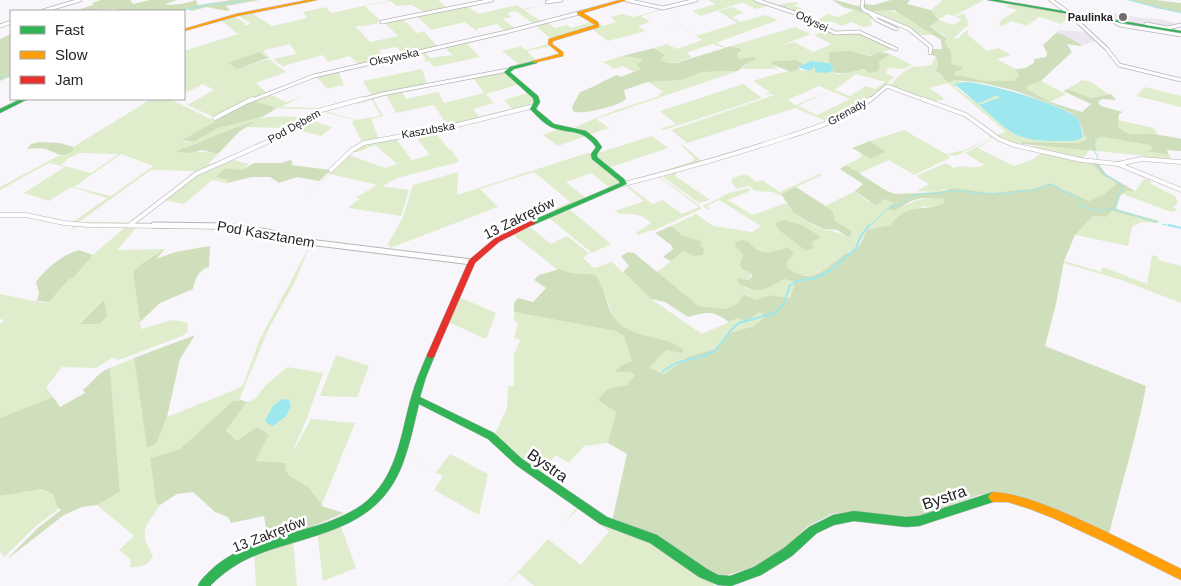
<svg xmlns="http://www.w3.org/2000/svg" width="1181" height="586" viewBox="0 0 1181 586" font-family="Arial,sans-serif">
  <rect width="100%" height="100%" fill="#f9f6fb"/>
  <g fill="#ece6f0">
    <polygon points="1113,13 1141,18 1161,19 1181,25 1174,27 1158,26 1113,20"/>
    <polygon points="1059,30 1087,32 1096,41 1082,45 1056,33"/>
  </g>
  <g fill="#dfedcd" fill-rule="evenodd">
    <polygon points="390,0 438,0 449,9 467,6 478,14 517,5 523,9 547,4 524,10 542,22 534,24 515,11 507,13 511,17 503,19 514,28 521,27 506,32 497,24 476,29 483,36 465,22 431,30 417,16 424,12 411,5 397,6 390,1 365,6 381,21 377,22 380,23 361,27 367,35 360,27 371,24 354,27 357,28 370,42 398,36 385,23 403,19 417,33 424,31 438,47 404,54 396,47 379,50 384,58 358,64 350,56 328,62 323,55 283,66 285,68 284,68 273,59 296,54 290,44 265,50 264,52 270,57 268,58 262,53 238,69 269,59 286,72 256,83 266,92 214,117 187,105 214,90 203,84 184,94 184,51 238,34 222,21 190,29 234,17 245,23 244,25 249,25 250,23 239,16 266,11 253,14 272,26 307,18 303,12 326,7 331,13"/>
    <path d="M708,0H755L766,3L777,0L770,4C781,7 789,0 800,3L794,5L802,9L795,12L769,4L774,1L768,3V6L756,9L743,3L737,5L746,1L701,16L692,11L716,4Z"/>
    <polygon points="943,0 984,0 954,16 947,14 939,19 931,10"/>
    <polygon points="1010,4 1066,13 1069,15 1064,14 1070,16 1062,23 1063,24 1055,32 1062,24 1039,17 1027,26 1011,21 1005,25 999,26 1001,20 1017,10 1006,7"/>
    <polygon points="655,7 661,10 641,16 650,22 638,26 646,31 608,41 593,30 586,31 598,27 598,23 603,26 616,22 610,17 623,14 634,17 659,10"/>
    <path d="M732,7L744,13L732,17L740,22L765,15L778,20L716,43L727,48H725L712,44L687,53L692,57C681,61 671,66 661,60L665,55L654,48L667,44L677,49L702,40L678,23L663,27L677,23H679L696,36L737,23L718,11Z"/>
    <polygon points="854,10 867,12 873,18 870,20 872,23 871,26 864,27 851,22 842,26 831,21 823,25 798,14 816,21 828,14 838,17"/>
    <path d="M882,10C902,10 918,24 934,35H918L905,27C891,31 877,20 867,11Z"/>
    <path d="M964,13L969,24L953,39L960,38L959,37L967,30L969,31L967,34L987,51L998,48L1011,55L997,59L1015,69L1019,75L1017,80C1006,86 967,80 955,75V72L960,71L959,66L952,64L951,51L945,41V36L930,25L939,20L953,25L962,19L955,17Z"/>
    <polygon points="577,14 580,15 596,25 549,40 547,40 550,38 535,25 530,27 547,22 555,28 567,25 571,28 590,22 579,15 568,16"/>
    <polygon points="795,27 811,34 782,45 794,42 813,52 831,44 814,35 828,30 835,33 856,32 895,48 873,56 851,51 829,63 811,61 804,64 796,60 775,61 774,67 779,69 741,69 754,57 742,59 738,58 737,55 740,53 737,47 731,46"/>
    <polygon points="466,43 480,57 434,67 430,62 424,61 426,59 422,53 425,52 430,58 452,55 445,47"/>
    <polygon points="548,44 551,46 527,51 537,61 520,65 502,51 521,46 526,50"/>
    <path d="M890,54L912,65L904,69L888,68L886,73L894,77C860,112 825,122 781,138C732,155 682,168 631,182H626L621,177L630,182L693,161L694,158L681,145H683L703,162L828,122L795,108L687,143L671,130L774,95L772,94L765,95L770,92L753,81C772,75 791,68 810,71L813,67L816,68L815,72L832,71L837,74H843L861,69L869,73L875,72L880,67L879,62ZM856,74L885,82L875,89L866,86L850,96L835,90ZM819,86L850,99L817,115L798,106L829,91L798,104L795,105L788,100Z"/>
    <path d="M622,56C629,59 636,56 644,60L639,63L642,68L634,72L623,66L614,69L603,62Z"/>
    <path d="M936,57L938,67L935,71L942,77L964,82L959,83L955,87L978,104L995,96L1002,97L980,106C1008,130 1016,142 1055,141C1065,141 1074,141 1083,137V133L1087,139L1078,143L1020,142L1018,143L1019,145L1004,140L997,135L1006,132L948,83L929,88L945,99L933,102L890,85L901,74L913,66L917,67L931,65Z"/>
    <polygon points="422,69 427,83 424,84 424,86 372,96 363,81"/>
    <polygon points="338,71 344,85 327,89 316,76"/>
    <path d="M503,71L520,86L517,85L486,94L494,103L473,109L480,118L513,110L504,100L527,93L526,92L535,98L536,102C506,113 470,123 436,129L435,128L446,124L434,105L396,113L386,95L383,96L408,90L402,91L406,99L438,92L444,103L484,93L473,78Z"/>
    <polygon points="738,71 596,119 609,128 588,135 575,127 616,110 660,96 658,94 664,92 648,82 681,80 702,72"/>
    <polygon points="1082,80 1091,82 1110,95 1087,98 1067,89"/>
    <polygon points="1041,81 1066,94 1050,102 1027,89 1027,86"/>
    <polygon points="743,84 762,98 664,130 660,129 676,124 660,111"/>
    <polygon points="1145,87 1181,96 1181,107 1136,96"/>
    <path d="M270,94L286,102L303,96L281,107L323,108L303,116L315,109C293,109 271,110 251,100Z"/>
    <polygon points="381,96 373,98 383,116 371,119 379,139 361,141 352,122 354,120 320,111 325,111 356,120 379,116 380,114 371,99 368,99"/>
    <path d="M151,99H174L172,100L211,119L220,117L182,142C196,143 205,133 218,128C240,119 281,113 304,118L273,137H268L283,128L246,127L253,123L178,150C192,153 203,150 218,154L208,164H210L236,155L205,169L129,224H85L63,221L73,222L107,198L71,187L49,201L24,193L65,167L49,163L0,190V187L58,156H63L73,151V147ZM80,153L117,154V155L91,173L61,165L69,158ZM121,154L153,166L111,196L74,187ZM151,170L194,171V173L129,222H79Z"/>
    <polygon points="540,117 555,127 572,128 586,136 558,146 543,135 556,130"/>
    <polygon points="307,119 332,127 321,136 290,128"/>
    <path d="M1118,120L1154,128L1158,135C1144,133 1129,138 1118,126Z"/>
    <polygon points="976,122 992,134 993,137 956,156 947,155 950,158 914,175 889,160 858,174 846,165 860,158 862,155 859,152 871,159 886,152 870,141 904,130 946,154 965,150 990,138 990,134 973,123"/>
    <polygon points="435,132 449,150 451,149 459,162 397,178 382,186 409,190 401,216 348,208 360,198 355,198 377,185 330,174 303,198 349,155 385,168 397,164 375,145 358,152 351,152 365,143 399,138 397,140 412,160 430,155 415,136 403,137"/>
    <polygon points="652,136 668,148 608,168 597,159 597,153"/>
    <polygon points="1103,137 1149,145 1153,149 1150,152 1169,155 1172,159 1181,161 1137,158 1135,158 1145,156 1097,151 1095,144 1098,138"/>
    <polygon points="275,138 230,159 249,164 242,170 225,168 216,177 228,180 227,183 212,180 184,204 163,200 136,222 153,222 134,223 194,176"/>
    <path d="M995,138L978,148L1014,166L1033,159L1041,153L1113,164L1122,168L1115,165L1093,163L1102,175L1114,181L1116,184L1104,194L1089,201L1050,183L1036,188L990,193L945,189L938,192L917,191L929,184L916,176L946,163L954,168C966,163 970,171 984,165L965,153Z"/>
    <path d="M1031,146L1090,149L1083,159L1107,162L1132,159C1101,168 1065,155 1034,148Z"/>
    <polygon points="587,153 590,154 622,183 611,189 591,173 566,182 587,199 557,211 554,209 570,202 534,172 480,189 498,207 390,248 388,244 403,217 413,185 458,172 457,195"/>
    <polygon points="675,172 677,174 674,175 710,200 699,203 663,177"/>
    <polygon points="746,174 757,182 762,180 780,192 819,174 822,175 781,194 781,196 773,192 755,191 749,186 736,189 731,181 733,178"/>
    <path d="M659,177L652,179L660,177L699,205L701,209L653,231L651,230L638,235L636,233L651,223C643,214 631,213 619,214L615,211L644,201L626,186H629L652,204L663,200L682,214L699,207Z"/>
    <polygon points="1144,179 1150,180 1151,184 1175,196 1178,203 1173,207 1178,210 1171,212 1123,194 1126,191 1135,191"/>
    <path d="M748,188L750,191L728,200L752,215L786,203C796,216 811,227 827,230C836,232 841,233 850,238L852,231L835,221L833,211L825,206L855,191L868,202L883,199L894,203L895,211C911,201 924,196 944,199V202L937,208L923,206L891,225L868,229L856,248L844,254L825,270L813,275H797L788,268L778,252L763,251L752,247L743,254L740,265L751,273L749,280L742,278L745,288C762,293 770,288 784,279L795,282L790,298L770,295L757,300L744,295L737,304L724,309L699,306L657,272L684,251L694,256L702,242L682,235L671,226L696,214L713,226L752,232L761,226L719,200L707,206L709,209L707,210L703,206L729,193ZM784,220L802,225L814,240L812,243L814,248L806,251L795,241Z"/>
    <polygon points="569,209 611,244 592,253 549,218"/>
    <polygon points="1112,211 1157,223 1142,222 1132,227 1128,246 1075,235 1093,216 1106,217"/>
    <path d="M546,219L548,221L544,220L530,227L551,244L567,236L589,253L583,258L594,268L612,262L651,299L702,334L738,318L746,320L760,312L765,317L754,326L730,333L715,349L689,356L664,374L649,368L666,350L681,353L670,342L639,336L619,323L613,316L600,281C596,279 590,274 585,274C575,273 569,274 560,269L558,270L511,233Z"/>
    <polygon points="74,226 137,227 117,250 165,249 133,272 141,329 172,320 187,322 188,331 182,336 119,360 112,358 96,368 62,367 46,387 53,397 0,418 0,324 4,320 0,319 0,294 44,303 49,302 70,278 73,278 93,255 124,228 76,227 68,232"/>
    <path d="M310,245L296,280L268,330L239,400L233,401L180,449L150,458L156,503L160,505C145,528 138,530 153,556C149,566 140,567 130,567L131,560L119,550L134,536L97,505L120,492L110,368L134,358L147,448L156,444L167,417L239,388L243,385L260,339Z"/>
    <polygon points="1152,255 1159,257 1158,260 1181,266 1181,303 1121,280 1064,263 1064,261 1101,272 1103,267 1147,284"/>
    <polygon points="459,297 496,313 486,339 448,322"/>
    <polygon points="514,312 615,331 624,336 633,361 624,364 617,372 629,372 636,376 628,385 607,390 599,400 616,412 608,443 584,446 569,463 555,455 543,473 526,462 524,462 495,434 507,408 508,386 514,386 514,354 520,340 514,338 518,323 514,321"/>
    <polygon points="336,355 369,366 357,397 320,396"/>
    <polygon points="287,367 323,373 307,418 291,455 311,419 355,423 322,504 308,487 289,475 285,469 254,461 269,434 257,427 237,441 226,429 247,402 255,399 266,385"/>
    <polygon points="450,454 488,474 479,515 434,490 443,476 405,458 436,472"/>
    <polygon points="42,489 53,494 57,506 60,508 37,525 4,557 0,551 0,496"/>
    <polygon points="577,507 644,536 713,582 714,586 534,586 519,573 505,586 548,539 581,565 609,531 578,509 566,521"/>
    <polygon points="340,524 356,568 323,581 317,531"/>
    <polygon points="293,540 297,586 256,586 254,552"/>
  </g>
  <g fill="#d0dfbb">
    <path d="M101,0H130L133,4L150,0H177L165,4C175,6 187,3 196,0L198,5L231,0H260L226,6L230,10L227,11L207,7L191,11L188,9L181,11H118L115,9L74,11L93,5L92,3Z"/>
    <path d="M832,0C843,0 850,6 861,6L863,4L874,5L891,0H910L907,4L931,10L939,20L930,26L946,38L945,42L951,51L952,64L962,67V70L955,72V75L986,81H1014L1019,75L1015,69L1025,68L1034,63V59L1046,57L1047,53L1043,45L1056,33L1062,34L1082,45L1080,46L1067,44L1072,52L1041,81L1027,86V89L1050,102L1082,112L1091,104L1063,91L1067,89L1091,98L1111,94L1116,100L1102,99L1098,102L1101,106L1123,112L1119,114L1118,126C1129,138 1140,133 1153,134C1162,135 1172,137 1181,139V151L1167,150L1169,155L1150,152L1148,151L1153,149L1149,145L1103,137L1098,138L1095,144L1097,151L1021,144L1020,142L1078,143L1087,139L1083,133L1079,120L1071,113L1056,106L1016,91L983,83L954,80L948,83L941,75L935,71L938,66L936,57L930,54L933,49H942L941,40L894,10L861,12L843,7Z"/>
    <polygon points="1131,0 1155,0 1181,3 1181,13 1156,8"/>
    <polygon points="11,34 11,76 0,81 0,39"/>
    <path d="M731,46L742,49L737,55L738,58C745,60 751,55 757,58L744,65L738,71L702,72L681,80L648,82L624,90L626,99C620,106 579,116 573,111L572,107L580,92C593,88 604,80 617,75L621,77L641,69L636,64L643,60C635,56 631,59 622,56L654,48L665,55L661,60L669,63H676Z"/>
    <path d="M851,51L870,56L880,52L890,54L879,62L880,67L876,72L869,73L863,69C855,71 840,76 832,71L834,69L829,63V52Z"/>
    <polygon points="260,52 268,58 238,69 228,63"/>
    <polygon points="796,60 804,64 798,67 800,69 791,72 771,64 775,61"/>
    <polygon points="251,100 277,108 262,117 218,128 195,141 181,141"/>
    <path d="M252,122H254L239,132L218,154L202,150L192,153L177,152L178,150C203,142 226,130 252,122Z"/>
    <polygon points="870,141 886,152 871,159 852,148"/>
    <path d="M39,142L60,143L73,147V151C60,159 60,154 48,150C41,147 34,149 27,149L31,144Z"/>
    <polygon points="290,160 293,162 291,165 331,170 319,181 297,177 279,183 270,177 252,177 227,183 228,180 216,177 225,168 242,170 254,163 282,163"/>
    <path d="M1092,163H1098L1106,174L1135,191H1126L1120,196L1116,209L1159,221L1157,223L1112,211L1106,217L1093,216L1075,235L1064,261L1056,304L1045,346L1146,386C1137,436 1121,485 1109,534L1073,518L995,493L979,495L916,517L891,516L857,511L832,514L808,526L784,551L754,567L718,578L612,521L627,454L608,443L616,412L598,400L607,389L627,385L635,375L629,372H616V370L624,364L632,361L624,336L615,331L514,312V303L518,298L533,302L546,288L534,280L539,275L560,269C572,275 582,273 595,275C606,287 605,305 614,317C628,336 650,335 670,342C675,344 679,347 684,350L681,353L666,350L649,368L664,374L689,356L715,349L730,333L754,326L765,317L760,312L746,321L738,318L729,322C712,310 708,312 688,317L665,302L651,299L623,272L629,266L621,256L628,252L634,253L699,306L724,309L737,304L744,295L757,300L770,295L790,298L795,282L784,279C765,291 757,295 737,282L739,278L749,280L752,276L751,273L742,269L740,265L743,254L735,246L736,242L743,240L749,242C757,255 776,253 788,247L794,253L786,263L788,268C811,285 823,271 842,256C846,252 852,252 856,249C861,244 865,234 868,229L891,225C906,200 935,213 944,202V199L923,198L911,201L895,211L887,209L894,203L883,199L879,204L875,205L855,191L863,184L840,169L846,165L887,191L895,194L938,192L954,188L990,193L1036,188L1050,183L1089,201L1104,194L1116,184L1114,181L1102,175Z"/>
    <polygon points="796,187 833,211 835,221 852,231 850,238 837,230 824,229 808,222 793,212 781,194"/>
    <polygon points="784,220 802,225 821,237 812,242 814,248 806,251 779,230 776,226 777,222"/>
    <polygon points="671,226 682,235 703,242 700,245 704,249 703,255 694,256 684,251 671,261 663,257 673,249 671,245 655,233"/>
    <path d="M210,246L209,267C198,270 196,278 193,289L160,303L140,322L133,272L143,263L165,249L156,259L175,252Z"/>
    <path d="M79,250L93,255L73,278H70L49,302L37,301L39,293L36,282C46,268 62,255 79,250Z"/>
    <polygon points="104,300 107,317 99,324 80,324"/>
    <polygon points="195,335 180,359 167,417 156,444 147,448 134,358"/>
    <path d="M110,368L120,492L97,505L82,507L64,515L6,560L39,527L61,510L57,506L53,494L42,489L0,496V418L53,397L60,407L85,393L83,390C92,383 99,371 110,368Z"/>
    <polygon points="241,400 247,402 226,430 237,441 257,427 269,434 255,461 286,463 285,469 289,475 308,487 322,504 322,506 344,513 309,528 268,541 264,516 231,523 228,517 215,512 193,492 177,494 160,505 156,503 150,458 180,449 233,401"/>
  </g>
  <g fill="#9de7ef">
    <path d="M811,61L829,63L834,69C831,74 821,73 815,72V67L809,71L798,67Z"/>
    <path d="M964,82C985,82 1067,105 1079,120L1083,137C1076,142 1067,141 1060,141C1015,142 1011,133 979,105L1001,97L995,96L978,104L954,84Z"/>
    <polygon points="282,399 289,400 291,406 286,416 273,426 267,423 265,420 273,406"/>
  </g>
  <g fill="none" stroke-linecap="round" stroke-linejoin="round">
    <g stroke="#9de7ef" stroke-width="1">
      <polyline points="1128,0 1181,13"/>
      <polyline points="180,11 211,4 232,3 242,0"/>
      <polyline points="0,78 11,75"/>
      <polyline points="1094,136 1093,149 1098,157 1096,160"/>
      <polyline points="1095,162 1105,174 1122,186 1114,208"/>
      <polyline points="1162,224 1175,227"/>
      <polyline points="868,227 889,208 901,204 914,195 954,191 1000,194 1034,190 1051,184 1080,199 1080,205 1097,211 1114,209 1157,222"/>
    </g>
    <g stroke="#9de7ef" stroke-width="2">
      <polyline points="1169,225 1181,228"/>
      <polyline points="663,371 676,363 703,356 715,351 731,330 739,323 775,313 783,305 790,285 797,281 815,278 831,270 856,248 861,236 869,225"/>
    </g>
    <defs>
      <g id="street-far2">
        <polyline points="626,0 663,8 696,0"/>
        <polyline points="756,0 795,13 835,33 859,32 896,49"/>
        <polyline points="863,0 862,7 864,10 909,29 931,47 930,53"/>
        <polyline points="1051,0 1065,10 1107,49 1119,65 1181,80"/>
        <polyline points="547,2 561,0"/>
        <polyline points="43,11 80,0"/>
        <polyline points="870,13 877,20 896,29"/>
        <polyline points="382,22 492,0"/>
        <polyline points="1115,22 1120,25 1181,35"/>
        <polyline points="1146,24 1168,28 1181,25"/>
        <polyline points="0,26 11,22"/>
        <polyline points="250,101 314,76 506,32 579,13"/>
        <polyline points="357,101 382,94 508,70"/>
        <polyline points="869,101 887,86 927,101"/>
      </g>
      <g id="street-far1">
        <polyline points="923,99 966,115 999,139 1014,145 1081,160 1118,164"/>
        <polyline points="215,118 252,99"/>
        <polyline points="1181,162 1141,159 1118,164 1181,190"/>
        <polyline points="331,170 352,150 364,143 441,129 534,106"/>
        <path d="M624,184C679,170 733,155 787,137C815,128 847,118 870,99"/>
        <polyline points="0,215 26,215 64,223 88,225 231,227"/>
        <polyline points="130,225 196,174 267,142 318,111 362,99"/>
      </g>
      <polyline id="street" points="154,225 226,226 267,232 317,243 472,262"/>
      <g id="fast">
        <polygon points="988,0 998,0 1181,31 1181,33"/>
        <path d="M535,61L537,62V63L514,69L510,72L538,96L540,102L536,109L554,124L586,131L596,139L602,147L597,154V157L624,179L627,184L533,225H531L530,223L531,221L620,183L619,181L592,159L591,154L596,147C581,127 571,135 551,127C543,123 536,115 530,109L534,102L533,98L504,72L510,67Z"/>
        <polygon points="21,99 28,99 0,113 0,109"/>
        <path d="M431,352L434,353L435,355L426,377L420,397L494,433L522,459L607,517L657,535L707,569L718,575L730,576L754,567L784,548L809,527L833,515L854,511L906,517L919,516L993,492L996,494L998,497L996,500L993,502L919,526L906,527L854,521L834,525L817,533L792,556L761,575L731,586L718,585L699,577L650,543L600,524L516,465L488,439L419,404C414,424 410,444 403,463C382,519 338,529 286,545C255,554 234,562 210,586H198C200,580 205,576 210,571C241,541 288,536 328,522C343,516 359,509 370,498C398,471 401,433 411,398C415,383 421,369 427,355L428,353Z"/>
      </g>
      <g id="slow">
        <polygon points="308,0 317,0 237,16 184,31 184,29 236,14"/>
        <polygon points="620,0 627,0 583,13 598,22 599,27 553,41 552,44 563,52 563,56 533,63 533,61 559,54 559,53 548,44 549,39 595,25 594,24 577,14 577,12"/>
        <path d="M993,492C1021,494 1048,506 1074,517C1110,533 1145,551 1181,569V580L1111,545L1053,518L1030,509L1008,502H993L990,500L988,497L990,494Z"/>
      </g>
      <polygon id="jam" points="531,221 533,221 536,223 499,242 475,263 435,355 434,357 431,358 428,357 427,355 469,260 495,238"/>
    </defs>
    <use href="#street-far2" stroke="#b8b5b9" stroke-width="4.5"/>
    <use href="#street-far1" stroke="#b8b5b9" stroke-width="5"/>
    <use href="#street" stroke="#b8b5b9" stroke-width="7"/>
    <use href="#fast" stroke="#b8b5b9" stroke-width="1"/>
    <use href="#slow" stroke="#b8b5b9" stroke-width="1"/>
    <use href="#jam" stroke="#b8b5b9" stroke-width="1"/>
    <use href="#street-far2" stroke="#fefefe" stroke-width="3"/>
    <use href="#street-far1" stroke="#fefefe" stroke-width="4"/>
    <use href="#street" stroke="#fefefe" stroke-width="5"/>
    <use href="#fast" fill="#30b455" fill-rule="evenodd"/>
    <use href="#slow" fill="#ff9f0a" fill-rule="evenodd"/>
    <use href="#jam" fill="#e5322d" fill-rule="evenodd"/>
  </g>
  <circle fill="#6f6d71" stroke="#fff" stroke-width="2" cx="1123" cy="17" r="5"/>
  <g text-anchor="middle" stroke-width="5" stroke-linejoin="round" paint-order="stroke">
    <g font-size="11" font-weight="bold" fill="#252326" stroke="#fff" text-anchor="end">
      <text x="1113" y="21">Paulinka</text>
    </g>
    <g font-size="11" fill="#252326" stroke="#fff">
      <text transform="translate(812 21) rotate(26)" y="4">Odysei</text>
      <text transform="translate(394 57) rotate(-12)" y="4">Oksywska</text>
      <text transform="translate(847 112) rotate(-29)" y="4">Grenady</text>
      <text transform="translate(294 126) rotate(-29)" y="4">Pod Dębem</text>
      <text transform="translate(428 130) rotate(-10)" y="4">Kaszubska</text>
    </g>
    <g font-size="14" fill="#252326" stroke="#fff">
      <text transform="translate(519 218) rotate(-26)" y="5">13 Zakrętów</text>
      <text transform="translate(266 234) rotate(10)" y="5">Pod Kasztanem</text>
      <text transform="translate(269 534) rotate(-21)" y="5">13 Zakrętów</text>
    </g>
    <g font-size="16" fill="#252326" stroke="#fff">
      <text transform="translate(548 465) rotate(35)" y="6">Bystra</text>
      <text transform="translate(944 497) rotate(-19)" y="6">Bystra</text>
    </g>
  </g>
  <rect x="10" y="10" width="175" height="90" fill="#ffffff" stroke="#a8a7a8"/>
  <rect x="20" y="26" width="25" height="8" fill="#30b455" stroke="#a8a7a8"/>
  <text x="55" y="35" font-size="15" fill="#252326">Fast</text>
  <rect x="20" y="51" width="25" height="8" fill="#ff9f0a" stroke="#a8a7a8"/>
  <text x="55" y="60" font-size="15" fill="#252326">Slow</text>
  <rect x="20" y="76" width="25" height="8" fill="#e5322d" stroke="#a8a7a8"/>
  <text x="55" y="85" font-size="15" fill="#252326">Jam</text>
</svg>
